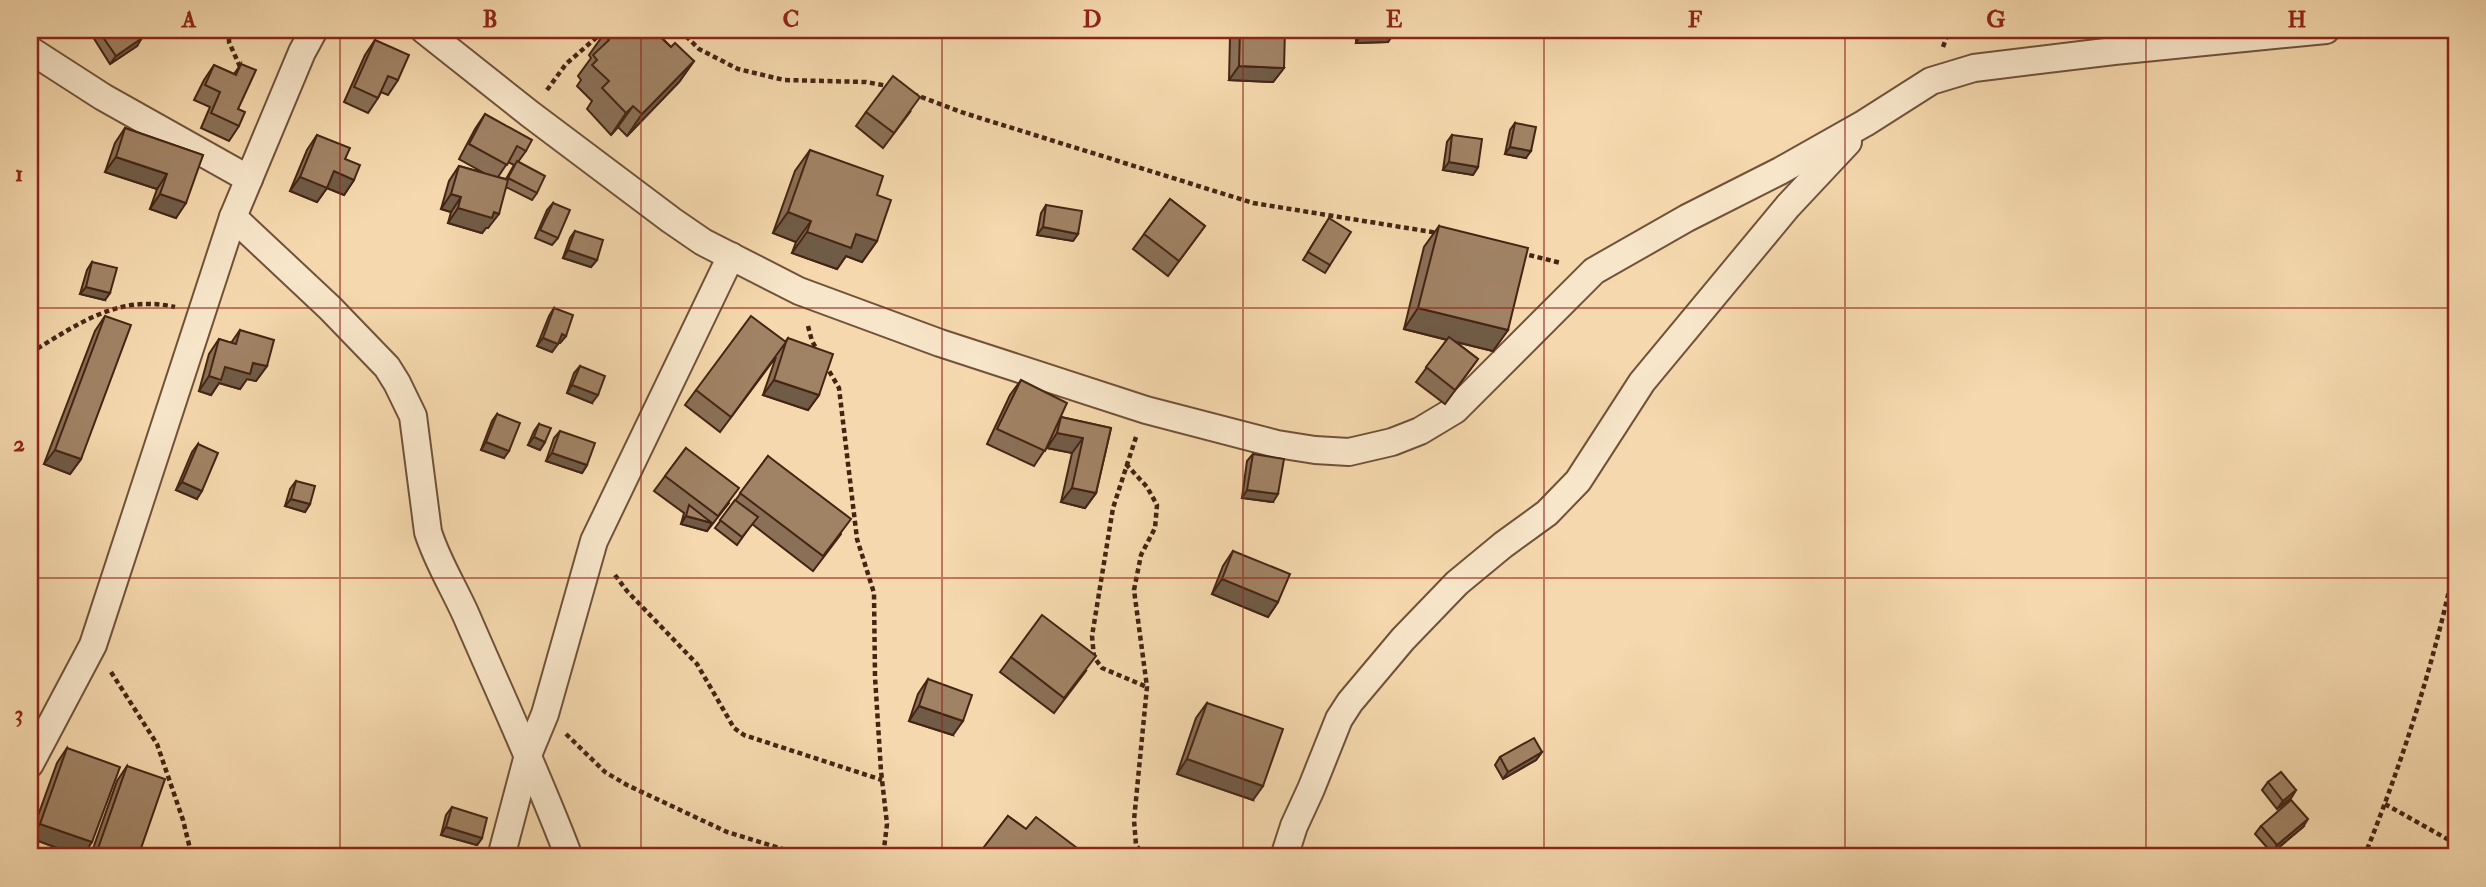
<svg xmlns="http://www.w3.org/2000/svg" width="2486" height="887" viewBox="0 0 2486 887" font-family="'IM FELL Double Pica',serif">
  <rect width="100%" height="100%" fill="#f5d8ad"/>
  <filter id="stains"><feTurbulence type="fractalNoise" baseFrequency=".00286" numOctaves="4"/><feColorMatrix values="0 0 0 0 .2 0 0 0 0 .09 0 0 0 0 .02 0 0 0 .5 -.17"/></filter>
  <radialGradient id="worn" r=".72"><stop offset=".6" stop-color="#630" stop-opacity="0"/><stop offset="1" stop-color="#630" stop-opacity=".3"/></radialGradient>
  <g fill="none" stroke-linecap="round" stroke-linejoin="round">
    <defs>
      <g id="street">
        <polyline points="424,30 530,114 671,220 703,242 799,291 940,343 1146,410 1277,444 1315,450 1349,452 1392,442 1420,431 1455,410 1594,271 1687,218 1780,171 1865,123 1931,81 1974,68 2114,51 2326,30"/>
        <polyline points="30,50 103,97 249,179"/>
        <path d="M233,217L330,308L387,367L397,383L413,416L428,532C437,561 454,588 466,615C501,696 538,775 569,857"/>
        <polyline points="30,764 93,645 233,217 302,52 314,30"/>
        <polyline points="501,857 528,755 545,714 594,541 731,256"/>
        <polyline points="1284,857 1294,826 1311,789 1339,719 1350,702 1403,639 1457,583 1503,545 1547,513 1578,481 1642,382 1788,206 1848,142"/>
      </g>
    </defs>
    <use href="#street" stroke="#70523a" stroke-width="30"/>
    <g stroke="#442514" stroke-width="4.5" stroke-dasharray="5 3.5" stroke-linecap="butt">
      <polyline points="229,30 229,42 241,69"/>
      <polyline points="680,30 699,49 738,69 784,80 866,82 888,86"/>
      <polyline points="1943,47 1949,30"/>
      <polyline points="547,90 566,64 605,30"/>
      <polyline points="913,94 964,113 1253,203 1438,233"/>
      <polyline points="1521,253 1561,263"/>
      <polyline points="808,326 812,341 819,353"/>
      <path d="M30,353C77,325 117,294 175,307"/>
      <polyline points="825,364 839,388 857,539 874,593 875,677 881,771 887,824 883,857"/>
      <polyline points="1136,437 1113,508 1092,636 1094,657 1102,668 1147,687"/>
      <polyline points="1126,464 1147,487 1157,505 1155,528 1141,555 1134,590 1147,687 1134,820 1136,845 1145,857"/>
      <polyline points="615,575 627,591 697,664 734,728 744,735 882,780"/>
      <polyline points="111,672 157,744 183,820 192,857"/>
      <polyline points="566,734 605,772 627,785 727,832 809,857"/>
      <polyline points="2385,804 2456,844"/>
      <path d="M2364,857C2403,761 2435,660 2456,559"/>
    </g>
    <use href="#street" stroke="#f8e6ca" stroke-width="26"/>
  </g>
  <g fill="#8a7056" stroke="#442514" stroke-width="2" fill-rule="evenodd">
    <polygon points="98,30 137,46 110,64 93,37"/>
    <polygon points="608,30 660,30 657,33 671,47 694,61 679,82 627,136 618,127 611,135 587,109 592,101 577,86 581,80 578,76 591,58 589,55 604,34"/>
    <polygon points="1235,30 1240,30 1284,68 1273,82 1229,80 1230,36"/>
    <polygon points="1356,30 1393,30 1388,42 1356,43"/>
    <polygon points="375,40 398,80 388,95 381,92 378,98 368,113 344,102 365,55"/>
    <polygon points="241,64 238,109 239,126 229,141 201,128 210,107 194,100 204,80 214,65 234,74"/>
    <polygon points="866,112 910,112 883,148 856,126"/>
    <path d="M485,114L526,151L518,162L537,193L532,200L506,187L488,228H486L482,233L448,223L451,212L441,209L449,181L459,166L484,173L459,159L475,129ZM508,162L514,165L506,179L498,177Z"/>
    <polygon points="1515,123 1526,158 1505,154 1510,130"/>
    <polygon points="125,128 203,155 176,218 150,209 157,189 105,172 115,143"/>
    <polygon points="317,135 345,159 354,180 344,195 327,188 317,202 290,191 307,150"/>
    <polygon points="1452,135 1478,167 1473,175 1443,170 1447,142"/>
    <polygon points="810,150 877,195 877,241 862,262 846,256 837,269 792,253 796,242 773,233 795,171"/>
    <polygon points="1170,199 1205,226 1168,276 1133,249"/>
    <polygon points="553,203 558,238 552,245 535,238 547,210"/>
    <polygon points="1046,205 1078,234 1073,241 1037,235 1041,213"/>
    <polygon points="1324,226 1330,265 1325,273 1303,260"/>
    <polygon points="1439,226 1493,351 1456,342 1478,359 1445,404 1416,382 1447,340 1404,329 1424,247"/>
    <polygon points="575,231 597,260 591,267 563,258 570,238"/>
    <polygon points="92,262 105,300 80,294 87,270"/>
    <polygon points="554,308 566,336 560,343 558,343 552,352 537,346 549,316"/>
    <polygon points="105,316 81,459 70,474 44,464 95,331"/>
    <polygon points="240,330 267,366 256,381 247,379 240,389 219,383 211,395 199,391 209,354 219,339 231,343"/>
    <polygon points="788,338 819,395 808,410 763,395 776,357 720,432 685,405 696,390 785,342"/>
    <polygon points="580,366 592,403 567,393 574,373"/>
    <polygon points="1021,380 1061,417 1111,428 1096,493 1085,508 1061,502 1072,453 1047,448 1048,445 1034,466 987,444 1010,395"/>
    <polygon points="497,414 504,458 481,450 492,421"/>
    <polygon points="539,424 545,442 540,450 528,445 534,431"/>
    <polygon points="560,431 587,465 582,473 546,461 554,438"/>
    <polygon points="198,444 197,499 176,490 192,452"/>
    <polygon points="686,448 729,503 707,531 681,524 684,513 654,491"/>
    <polygon points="1253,454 1273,502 1242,498 1247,461"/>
    <polygon points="768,456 841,534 813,571 752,524 737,545 715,528"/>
    <polygon points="296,481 310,504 305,512 285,506 290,489"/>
    <polygon points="1233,551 1278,602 1268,617 1212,594 1223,566"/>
    <polygon points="1011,657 1086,671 1054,713 1000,672"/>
    <polygon points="928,679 953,735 909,721 918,694"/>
    <polygon points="1207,703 1253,800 1177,774 1196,718"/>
    <polygon points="67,748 82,857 30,838 57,763"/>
    <polygon points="1542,752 1536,760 1503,779 1495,765 1500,757"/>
    <polygon points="127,766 138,857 90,857 117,781"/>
    <polygon points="2268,782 2296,790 2291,798 2277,809 2262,790"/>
    <polygon points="452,807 482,838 477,845 441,835 446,815"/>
    <polygon points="1008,816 1026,829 1089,857 977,857"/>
    <polygon points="2261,826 2303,827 2272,853 2255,834"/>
  </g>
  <g fill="#705b46" stroke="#442514" stroke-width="2">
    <polygon points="1361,35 1393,35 1388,42 1356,43"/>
    <polygon points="142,38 137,46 110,64 116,56"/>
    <polygon points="694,61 679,82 627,136 642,114"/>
    <polygon points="1239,66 1284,68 1273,82 1229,80"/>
    <polygon points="633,106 618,127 611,135 626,113"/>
    <polygon points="1510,147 1531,151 1526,158 1505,154"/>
    <polygon points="116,157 167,174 157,189 105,172"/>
    <polygon points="1449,162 1478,167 1473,175 1443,170"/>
    <polygon points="334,171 354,180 344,195 327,188 317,202 290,191 300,177"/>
    <polygon points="160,194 186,203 176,218 150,209"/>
    <polygon points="451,194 461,197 451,212 441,209"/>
    <polygon points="458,208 494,212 499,214 488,228 486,228 482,233 448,223"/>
    <polygon points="788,212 811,221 796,242 773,233"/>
    <polygon points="1043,227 1078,234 1073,241 1037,235"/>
    <polygon points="807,232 856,234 877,241 862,262 846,256 837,269 792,253"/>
    <polygon points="568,250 597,260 591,267 563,258"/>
    <polygon points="86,287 110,293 105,300 80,294"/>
    <polygon points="1418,308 1508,330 1493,351 1404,329"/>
    <polygon points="562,334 566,336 560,343 556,342"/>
    <polygon points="543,338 558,344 552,352 537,346"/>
    <polygon points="253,363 267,366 256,381 247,379 240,389 219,383 211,395 199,391 209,376 225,367"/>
    <polygon points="774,380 819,395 808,410 763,395"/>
    <polygon points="572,385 598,395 592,403 567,393"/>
    <polygon points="1057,433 1083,438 1072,453 1047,448"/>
    <polygon points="534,437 545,442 540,450 528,445"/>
    <polygon points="486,442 509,451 504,458 481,450"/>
    <polygon points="55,450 81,459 70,474 44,464"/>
    <polygon points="552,453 587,465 582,473 546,461"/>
    <polygon points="182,482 202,491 197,499 176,490"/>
    <polygon points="1072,488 1096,493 1085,508 1061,502"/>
    <polygon points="1247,490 1278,494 1273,502 1242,498"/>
    <polygon points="291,499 310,504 305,512 285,506"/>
    <polygon points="686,516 712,523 707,531 681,524"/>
    <polygon points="1222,579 1278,602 1268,617 1212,594"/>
    <polygon points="919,706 963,721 953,735 909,721"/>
    <polygon points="1542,752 1536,760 1503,779 1508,772"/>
    <polygon points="1187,759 1263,786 1253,800 1177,774"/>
    <polygon points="2296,790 2291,798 2277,809 2283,801"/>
    <polygon points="2308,819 2303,827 2272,853 2277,845"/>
    <polygon points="40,824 92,842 82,857 30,838"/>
    <polygon points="446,827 482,838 477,845 441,835"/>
  </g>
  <g fill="#a08264" stroke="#442514" stroke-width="2">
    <polygon points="98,30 137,30 142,38 116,56"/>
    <polygon points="608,30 657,30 655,32 671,47 675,43 694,61 642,114 633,106 626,113 602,88 609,81 592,65 597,60 593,55 609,40 604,34"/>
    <polygon points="1240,30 1285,30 1284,68 1239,66"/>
    <rect x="1361" y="30" width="32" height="5"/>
    <polygon points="375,40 409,55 398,80 388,76 378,98 354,87"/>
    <polygon points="241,64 256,70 238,109 245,112 239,126 211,113 220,92 205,85 214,65 236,75"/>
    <polygon points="893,76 920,97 894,133 866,112"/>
    <polygon points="485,114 532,140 526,151 517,146 507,165 469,144"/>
    <polygon points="1515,123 1536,127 1531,151 1510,147"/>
    <polygon points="125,128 203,155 186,203 160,194 167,174 116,157"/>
    <polygon points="317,135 350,148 345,159 360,165 354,180 334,171 327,188 300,177"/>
    <polygon points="1452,135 1482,139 1478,167 1449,162"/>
    <polygon points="810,150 883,176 877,195 891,200 877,241 856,234 851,248 807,232 811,221 788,212"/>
    <polygon points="517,161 545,176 537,193 508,178"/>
    <polygon points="459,166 508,180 499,214 494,212 492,218 458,208 461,197 451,194"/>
    <polygon points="1170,199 1205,226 1179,261 1144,234"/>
    <polygon points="553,203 570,210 558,238 540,230"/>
    <polygon points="1046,205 1082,211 1078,234 1043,227"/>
    <polygon points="1329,218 1351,232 1330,265 1308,252"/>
    <polygon points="1439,226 1528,248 1508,330 1418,308"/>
    <polygon points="575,231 603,240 597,260 568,250"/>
    <polygon points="92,262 117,268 110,293 86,287"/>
    <polygon points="554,308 573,315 566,336 562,334 558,344 543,338"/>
    <polygon points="105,316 131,325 81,459 55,450"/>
    <polygon points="751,316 786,342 788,338 833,354 819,395 774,380 786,342 731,417 696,390"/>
    <polygon points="240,330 274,340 267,366 253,363 250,374 225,367 221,380 209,376 219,339 236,344"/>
    <polygon points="1449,337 1478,359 1455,390 1426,367"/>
    <polygon points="580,366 605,376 598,395 572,385"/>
    <polygon points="1021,380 1067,403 1045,451 997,429"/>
    <polygon points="497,414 520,423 509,451 486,442"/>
    <polygon points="1061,417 1111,428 1096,493 1072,488 1083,438 1057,433"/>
    <polygon points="539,424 551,428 545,442 534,437"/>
    <polygon points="560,431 595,443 587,465 552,453"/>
    <polygon points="198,444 218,453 202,491 182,482"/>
    <polygon points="686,448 739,488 718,516 665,476"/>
    <polygon points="1253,454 1284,459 1278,494 1247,490"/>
    <polygon points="768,456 851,519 823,556 740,493"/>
    <polygon points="296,481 315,486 310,504 291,499"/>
    <polygon points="735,500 758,517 742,537 720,520"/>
    <polygon points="689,505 712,523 686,516"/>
    <polygon points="1233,551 1290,574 1278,602 1222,579"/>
    <polygon points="1042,615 1096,656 1064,698 1011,657"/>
    <polygon points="928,679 972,695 963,721 919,706"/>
    <polygon points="1207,703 1283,729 1263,786 1187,759"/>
    <polygon points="1534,738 1542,752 1508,772 1500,757"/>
    <polygon points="67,748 120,767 92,842 40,824"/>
    <polygon points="127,766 165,779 138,857 95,857"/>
    <polygon points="2281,772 2296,790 2283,801 2268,782"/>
    <polygon points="2291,800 2308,819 2277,845 2261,826"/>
    <polygon points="452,807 487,818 482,838 446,827"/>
    <polygon points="1008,816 1026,829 1036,817 1089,857 998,857 984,847"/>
    <polygon points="811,852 818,857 807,857"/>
  </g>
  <path fill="none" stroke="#8f2418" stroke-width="2" stroke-opacity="0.55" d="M340,30V857M641,30V857M942,30V857M1243,30V857M1544,30V857M1845,30V857M2146,30V857M30,308H2456M30,578H2456"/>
  <rect width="2486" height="887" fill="none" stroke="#f5d8ad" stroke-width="77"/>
  <rect x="38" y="38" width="2410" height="810" fill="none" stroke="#8f2418" stroke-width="2.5"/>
  <g font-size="23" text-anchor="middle" font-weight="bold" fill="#8f2418">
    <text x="189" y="27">A</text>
    <text x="490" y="27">B</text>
    <text x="791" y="27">C</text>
    <text x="1092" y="27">D</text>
    <text x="1394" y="27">E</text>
    <text x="1695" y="27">F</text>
    <text x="1996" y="27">G</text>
    <text x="2297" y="27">H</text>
    <text x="19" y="181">1</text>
    <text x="19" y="451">2</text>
    <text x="19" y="721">3</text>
  </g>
  <rect width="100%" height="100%" filter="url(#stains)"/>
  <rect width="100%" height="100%" fill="url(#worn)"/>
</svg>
